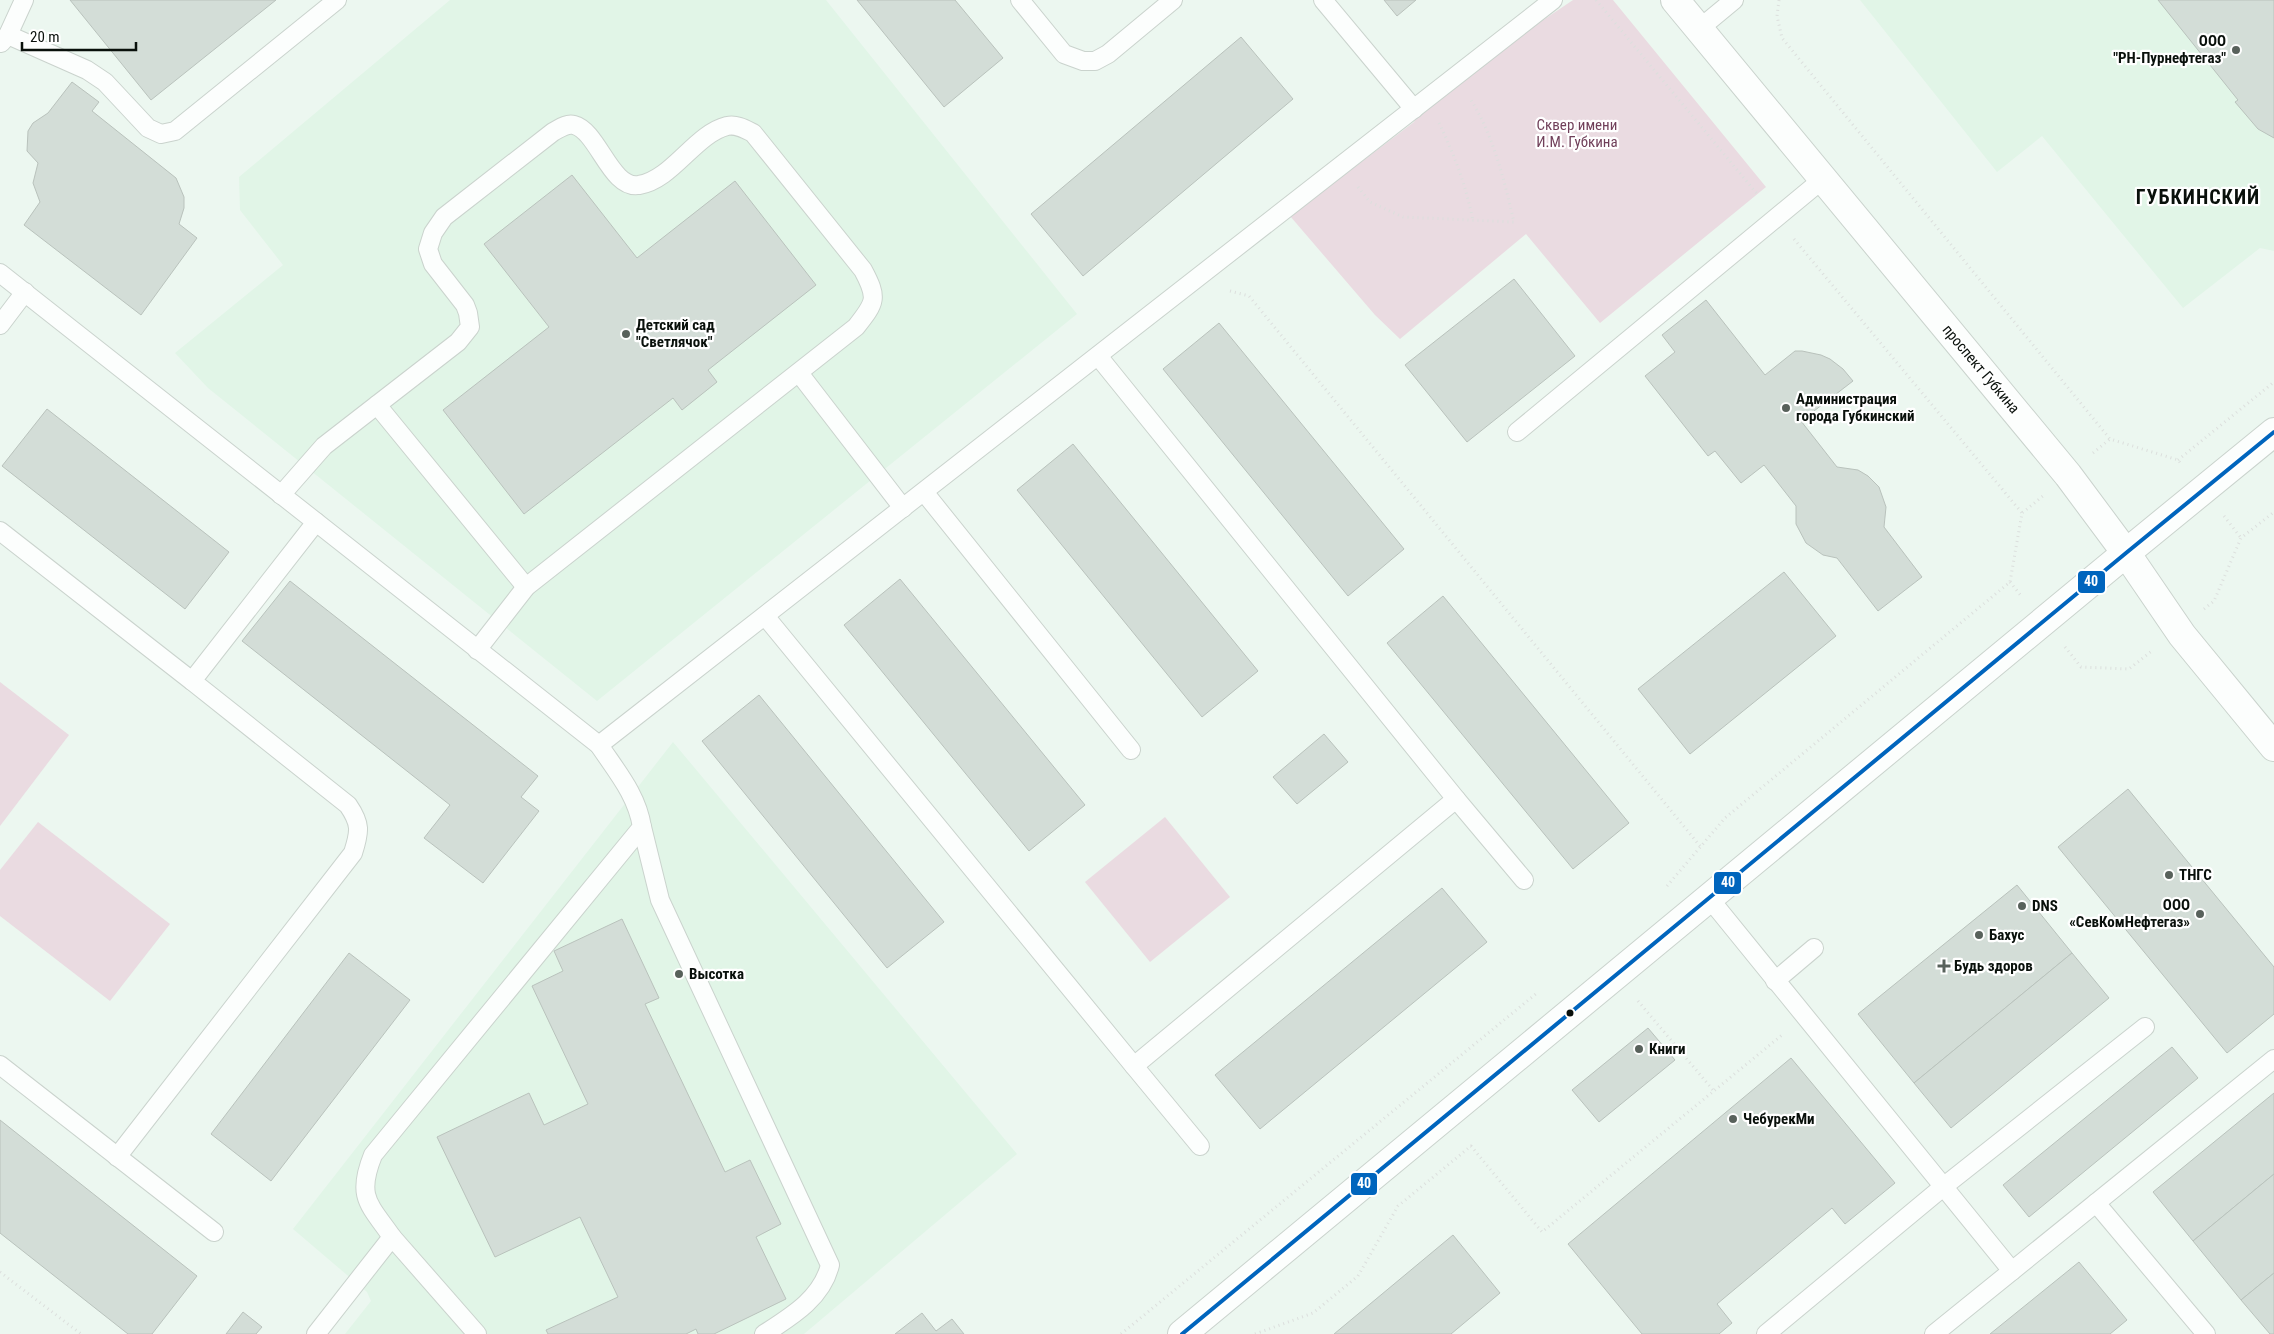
<svg xmlns="http://www.w3.org/2000/svg" width="2274" height="1334" viewBox="0 0 2274 1334" font-family="'Roboto Condensed',sans-serif">
  <rect width="100%" height="100%" fill="#ecf7f0"/>
  <g fill="#e1f5e7">
    <polygon points="450,0 826,0 1077,314 597,701 208,388 175,353 283,265 240,210 239,177"/>
    <polygon points="1860,0 2274,0 2274,251 2260,248 2183,308 2042,136 1997,172"/>
    <polygon points="673,742 1017,1154 804,1334 345,1334 371,1301 367,1292 293,1229"/>
  </g>
  <g fill="#eadbe1">
    <polygon points="1573,0 1613,0 1766,187 1600,323 1526,234 1400,339 1375,315 1290,216 1414,122 1427,98"/>
    <polygon points="0,682 69,735 0,826"/>
    <polygon points="1165,817 1230,897 1150,962 1085,882"/>
    <polygon points="38,822 170,924 110,1001 0,916 0,870"/>
  </g>
  <g fill="#d3ddd7" stroke="#b9c2bc">
    <polygon points="70,0 276,0 151,100"/>
    <polygon points="857,0 955,0 1003,58 944,107"/>
    <polygon points="1384,0 1416,0 1397,16"/>
    <polygon points="2158,0 2274,0 2274,138 2258,129 2235,102 2238,100"/>
    <polygon points="1241,37 1293,99 1083,276 1031,214"/>
    <polygon points="72,82 99,102 92,111 176,178 184,197 184,208 179,224 197,238 141,315 24,225 40,202 33,183 38,163 27,151 28,131 33,123 48,113"/>
    <polygon points="572,175 637,258 735,181 816,285 708,370 717,382 682,410 673,398 524,514 443,410 549,327 484,244"/>
    <polygon points="1514,279 1575,356 1467,442 1405,365"/>
    <polygon points="1706,300 1765,375 1795,351 1802,351 1821,355 1830,359 1843,369 1853,381 1801,421 1837,467 1858,470 1868,476 1879,487 1886,507 1884,527 1922,577 1878,611 1837,558 1823,555 1806,543 1796,524 1796,506 1764,465 1741,483 1715,451 1708,456 1645,376 1675,352 1662,335"/>
    <polygon points="1219,323 1404,549 1348,596 1163,369"/>
    <polygon points="47,409 229,552 185,609 2,466"/>
    <polygon points="1073,444 1258,671 1202,717 1017,490"/>
    <polygon points="1784,572 1836,636 1690,754 1638,689"/>
    <polygon points="900,579 1085,805 1029,851 844,625"/>
    <polygon points="290,581 538,776 521,797 539,811 483,883 424,838 450,805 242,641"/>
    <polygon points="1443,596 1629,823 1573,869 1387,643"/>
    <polygon points="759,695 944,922 887,968 702,741"/>
    <polygon points="1324,734 1348,762 1297,804 1273,777"/>
    <polygon points="2128,789 2274,967 2274,1014 2227,1053 2058,847"/>
    <polygon points="2017,885 2072,953 1914,1083 1858,1014"/>
    <polygon points="1442,888 1487,942 1260,1129 1215,1075"/>
    <polygon points="622,919 659,998 645,1004 725,1172 750,1160 781,1224 756,1237 786,1299 714,1334 698,1334 696,1329 686,1334 548,1334 546,1330 618,1297 580,1217 495,1257 437,1137 529,1093 544,1125 588,1104 532,986 563,971 554,951"/>
    <polygon points="349,953 410,1000 271,1181 211,1134"/>
    <polygon points="2072,953 2109,998 1951,1128 1914,1083"/>
    <polygon points="1648,1028 1675,1060 1599,1122 1572,1090"/>
    <polygon points="2172,1047 2198,1078 2029,1217 2003,1185"/>
    <polygon points="1791,1058 1895,1183 1845,1224 1832,1208 1717,1304 1732,1323 1719,1334 1642,1334 1568,1244"/>
    <polygon points="2274,1093 2274,1174 2193,1241 2153,1192"/>
    <polygon points="0,1120 197,1276 152,1334 128,1334 0,1233"/>
    <polygon points="2274,1174 2274,1273 2241,1300 2193,1241"/>
    <polygon points="1453,1235 1500,1293 1451,1334 1334,1334"/>
    <polygon points="2079,1262 2127,1320 2110,1334 1990,1334"/>
    <polygon points="2274,1273 2274,1334 2270,1334 2241,1300"/>
    <polygon points="243,1312 262,1327 256,1334 226,1334"/>
    <polygon points="922,1313 936,1331 952,1319 964,1334 895,1334"/>
  </g>
  <g fill="none" stroke-linecap="round" stroke-linejoin="round">
    <defs>
      <g id="lane">
        <polyline points="1020,0 1064,54 1083,61 1095,61 1108,54 1173,0"/>
        <polyline points="1323,0 1414,109"/>
        <polyline points="1699,29 1734,0"/>
        <polyline points="8,35 87,70 105,82 148,128 161,134 175,131 337,0"/>
        <polyline points="1,43 8,35 24,0"/>
        <polyline points="0,273 599,745 1553,0"/>
        <polyline points="0,325 25,292"/>
        <polyline points="799,373 903,508"/>
        <polyline points="377,405 526,587"/>
        <polyline points="1517,432 1823,179"/>
        <polyline points="924,492 1131,750"/>
        <path d="M281,495L324,446L458,342L470,327L468,313L465,305L433,264L428,249L433,233L444,217L553,132C559,129 566,123 574,125C598,131 611,190 639,185C672,180 695,134 727,126C737,124 745,129 753,133L863,270C878,298 876,302 856,327L526,587L477,650"/>
        <polyline points="0,531 192,681"/>
        <polyline points="765,616 1134,1066 1456,799 1098,356"/>
        <polyline points="1456,799 1524,880"/>
        <path d="M642,827L660,900L830,1265C822,1298 792,1316 764,1334"/>
        <polyline points="1709,898 2012,1271"/>
        <polyline points="1775,981 1814,948"/>
        <polyline points="0,1065 214,1232"/>
        <polyline points="1134,1066 1200,1146"/>
        <path d="M117,1157L353,853C360,831 361,824 348,805L192,681L316,522"/>
        <polyline points="2096,1203 2206,1334"/>
        <path d="M392,1237C369,1204 356,1197 373,1155L642,827C637,795 617,772 599,745"/>
        <polyline points="316,1334 392,1237 477,1334"/>
        <polyline points="1766,1334 1943,1187 2145,1027"/>
        <polyline points="1934,1334 2274,1059"/>
      </g>
      <g id="street">
        <polyline points="1675,0 2068,475 2126,553 2182,635 2274,747"/>
        <polyline points="1182,1334 2126,553 2274,432"/>
      </g>
    </defs>
    <use href="#lane" stroke="#cad3cd" stroke-width="20"/>
    <use href="#street" stroke="#cad3cd" stroke-width="30"/>
    <g stroke="#dcdfdd" stroke-width="3" stroke-dasharray="1 4" stroke-linecap="butt">
      <polyline points="1596,0 1758,195"/>
      <polyline points="1779,0 1777,16 1782,38 2110,439 2178,460 2182,465"/>
      <path d="M1439,123C1455,156 1466,186 1473,221"/>
      <path d="M1358,187L1370,202L1403,217L1514,222C1504,180 1494,137 1471,100"/>
      <polyline points="1794,239 2022,513"/>
      <polyline points="1230,291 1249,296 1700,846"/>
      <polyline points="2093,453 2110,439"/>
      <polyline points="2178,460 2274,382"/>
      <polyline points="2224,516 2241,538"/>
      <polyline points="2010,582 2022,597"/>
      <polyline points="2204,609 2214,601 2241,538 2274,512"/>
      <polyline points="2065,647 2081,667 2129,669 2153,650"/>
      <polyline points="1667,886 1725,818 2010,582 2022,513 2043,496"/>
      <polyline points="1638,1001 1713,1090"/>
      <polyline points="0,1272 81,1334"/>
      <polyline points="1121,1334 1537,993"/>
      <polyline points="1255,1334 1313,1313 1358,1276 1398,1206 1471,1146 1542,1232 1782,1035"/>
    </g>
    <use href="#lane" stroke="#fcfefd" stroke-width="18"/>
    <use href="#street" stroke="#fcfefd" stroke-width="28"/>
    <defs>
      <polyline id="bus-1" points="1182,1334 2126,553 2274,432"/>
    </defs>
    <use href="#bus-1" stroke="#fff" stroke-width="8"/>
    <use href="#bus-1" stroke="#0065bd" stroke-width="4"/>
  </g>
  <g fill="#58615b" stroke="#fff" stroke-width="2">
    <circle cx="2236" cy="50" r="5"/>
    <circle cx="626" cy="334" r="5"/>
    <circle cx="1786" cy="408" r="5"/>
    <circle cx="2169" cy="875" r="5"/>
    <circle cx="2022" cy="906" r="5"/>
    <circle cx="2200" cy="914" r="5"/>
    <circle cx="1979" cy="935" r="5"/>
    <path d="M1941.5 958.5h5v5h5v5h-5v5h-5v-5h-5v-5h5z"/>
    <circle cx="679" cy="974" r="5"/>
    <circle cx="1639" cy="1049" r="5"/>
    <circle cx="1733" cy="1119" r="5"/>
  </g>
  <circle fill="#09100b" stroke="#fff" stroke-width="2" cx="1570" cy="1013" r="4.5"/>
  <g text-anchor="middle" stroke-width="4.5" stroke-linejoin="round" paint-order="stroke">
    <g font-size="15" font-weight="bold" fill="#09100b" stroke="#fff" text-anchor="start">
      <text x="2226" y="46" text-anchor="end">ООО<tspan x="2226" dy="17">"РН-Пурнефтегаз"</tspan></text>
      <text x="636" y="330">Детский сад<tspan x="636" dy="17">"Светлячок"</tspan></text>
      <text x="1796" y="404">Администрация<tspan x="1796" dy="17">города Губкинский</tspan></text>
      <text x="2179" y="880">ТНГС</text>
      <text x="2190" y="910" text-anchor="end">ООО<tspan x="2190" dy="17">«СевКомНефтегаз»</tspan></text>
      <text x="2032" y="911">DNS</text>
      <text x="1989" y="940">Бахус</text>
      <text x="1954" y="971">Будь здоров</text>
      <text x="689" y="979">Высотка</text>
      <text x="1649" y="1054">Книги</text>
      <text x="1743" y="1124">ЧебурекМи</text>
    </g>
    <g font-size="15" fill="#703f59" stroke="#fff">
      <text x="1577" y="130">Сквер имени<tspan x="1577" dy="17">И.М. Губкина</tspan></text>
    </g>
    <g font-size="15" fill="#09100b" stroke="#fff">
      <text transform="translate(1981 369) rotate(50)" y="5">проспект Губкина</text>
    </g>
    <g font-size="20" font-weight="bold" letter-spacing="1" fill="#09100b" stroke="#fff">
      <text x="2198" y="204">ГУБКИНСКИЙ</text>
    </g>
  </g>
  <g stroke="#fff" stroke-width="2">
    <rect x="2077" y="570" width="29" height="24" rx="5" fill="#0065bd"/>
    <rect x="1713" y="871" width="29" height="24" rx="5" fill="#0065bd"/>
    <rect x="1350" y="1172" width="28" height="24" rx="5" fill="#0065bd"/>
  </g>
  <g font-size="14" text-anchor="middle" font-weight="bold" fill="#fff">
    <text x="2091" y="586">40</text>
    <text x="1728" y="887">40</text>
    <text x="1364" y="1188">40</text>
  </g>
  <path d="M22 42v8h114v-8" fill="none" stroke="#09100b" stroke-width="2.5"/>
  <text x="30" y="42" font-size="15" fill="#09100b" stroke="#ffffff" stroke-width="4" paint-order="stroke">20 m</text>
</svg>
